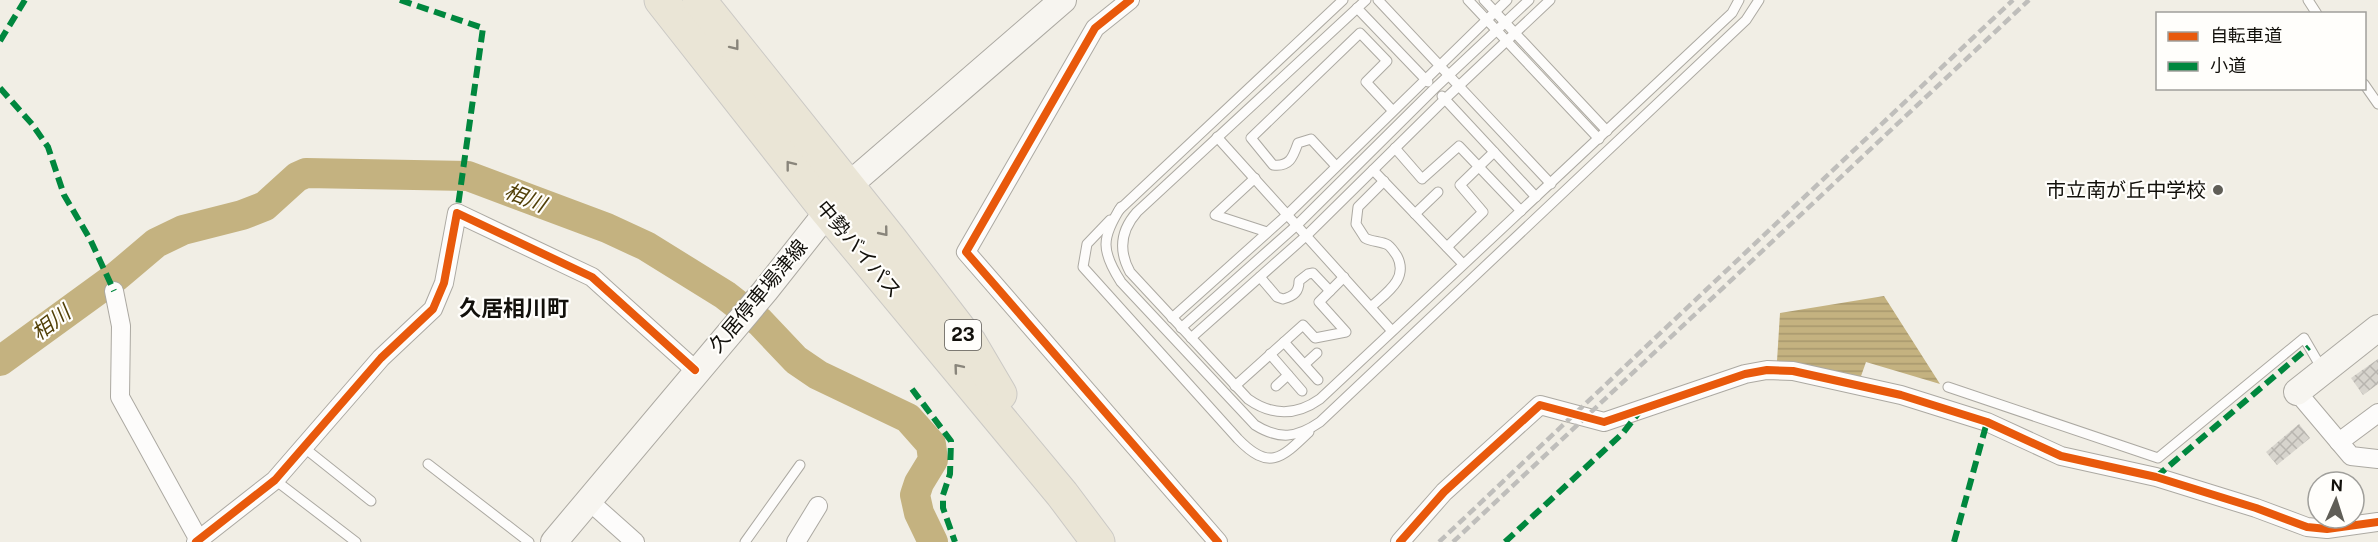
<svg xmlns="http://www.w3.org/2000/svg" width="2378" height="542" viewBox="0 0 2378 542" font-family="'Public Sans','Noto Sans JP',sans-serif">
  <defs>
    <pattern id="water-rules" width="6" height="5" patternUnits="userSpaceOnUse" patternTransform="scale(1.5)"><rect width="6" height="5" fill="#c4b280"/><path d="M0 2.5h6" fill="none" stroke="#a7986d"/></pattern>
    <pattern id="building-cross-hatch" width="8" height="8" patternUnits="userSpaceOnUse" patternTransform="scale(1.5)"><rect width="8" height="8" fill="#d7d4cd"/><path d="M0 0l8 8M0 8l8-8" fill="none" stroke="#b8b5af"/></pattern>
  </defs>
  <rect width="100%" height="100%" fill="#f1eee5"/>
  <polygon fill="url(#water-rules)" points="1884,296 1940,384 1866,362 1860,379 1777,361 1780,313"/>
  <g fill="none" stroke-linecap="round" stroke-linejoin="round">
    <polyline stroke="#c4b280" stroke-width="30" points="0,361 117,276 156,243 183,230 242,215 265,206 297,177 306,173 468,176 607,228 646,246 725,295 760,322 796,360 818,375 908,418 931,444 933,460 919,483 915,495 919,513 933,542"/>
  </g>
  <g fill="url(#building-cross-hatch)">
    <polygon points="2378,359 2378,384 2363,395 2351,378"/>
    <polygon points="2299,424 2310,438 2277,465 2266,452"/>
  </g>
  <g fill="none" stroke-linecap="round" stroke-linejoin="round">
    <defs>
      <g id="lane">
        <path d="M1366,0L1137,212C1121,230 1118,250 1130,272L1248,399C1272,416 1296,416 1320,399L1732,13L1739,0"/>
        <polyline points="1378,0 1551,184"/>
        <polyline points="1468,0 1599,139"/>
        <polyline points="1484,0 1607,131"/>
        <polyline points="2308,0 2317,14"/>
        <polyline points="1357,8 1428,82"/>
        <polyline points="2364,84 2378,104"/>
        <polyline points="1442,96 1536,197"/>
        <polyline points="1217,137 1392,331"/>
        <polyline points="1395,148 1422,179 1459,146 1521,211"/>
        <path d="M1336,166L1311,139L1298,143C1293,157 1290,167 1273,165L1251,138L1360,33L1387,61L1366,82L1392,110"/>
        <polyline points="1373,170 1463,264"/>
        <polyline points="1255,178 1215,215 1267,232"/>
        <path d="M1121,207C1101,238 1101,251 1121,282L1255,425C1279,440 1297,438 1320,422L1746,20L1759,0"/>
        <polyline points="1119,210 1343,0"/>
        <polyline points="1415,214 1438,192"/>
        <path d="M1110,220L1087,244L1083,267L1238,439C1269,471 1281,459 1309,432"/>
        <polyline points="1447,247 1483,212 1460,185 1494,152"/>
        <path d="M1260,277L1277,297L1283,299C1294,296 1299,292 1299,281L1308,274L1313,273L1330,291L1344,277"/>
        <path d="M1371,307C1386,293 1409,279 1397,256C1395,253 1391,247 1388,245C1381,241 1372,242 1365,238L1356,224L1358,207L1384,181"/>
        <polyline points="1172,318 1288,214 1507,0"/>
        <polyline points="1181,328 1297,225 1434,89 1529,0"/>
        <polyline points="1191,338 1307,235 1445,99 1550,0"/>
        <polyline points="1284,342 1318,380"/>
        <polyline points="1270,354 1302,391"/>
        <polyline points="1305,364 1317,353"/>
        <polyline points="1235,386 1303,325 1315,338 1346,332 1319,302 1330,291"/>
        <polyline points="1276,386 1288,375"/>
        <polyline points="1948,387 2158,458 2304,338 2322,369"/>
        <polyline points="302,446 371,501"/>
        <polyline points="428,464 529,542"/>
        <polyline points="275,480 356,542"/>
        <polyline points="745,542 800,465"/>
      </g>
      <g id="street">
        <polyline points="1130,0 1095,28 966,252 1218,542"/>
        <polyline points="114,291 121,326 120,397 200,542"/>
        <polyline points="2297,392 2351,456 2378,459"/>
        <polyline points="2339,442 2378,413"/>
        <polyline points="589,501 635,542"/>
        <polyline points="196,542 275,480 381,358 433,309 444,283 457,213 592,277 695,370"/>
        <polyline points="796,542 818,506"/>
        <polyline points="1400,542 1444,492 1540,405 1604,422 1745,374 1767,370 1793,371 1901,395 1987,422 2061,456 2156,477 2256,508 2307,527 2327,529 2378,522"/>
      </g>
      <g id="secondary">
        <polyline points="2297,392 2378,328"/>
        <polyline points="554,542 765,291 848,186 1063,0"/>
      </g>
      <g id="highway">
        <polyline points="661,0 827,211 1062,494 1098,542"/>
        <polyline points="699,0 891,240 970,343 1000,394"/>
      </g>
    </defs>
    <use href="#lane" stroke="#aca9a2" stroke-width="11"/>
    <use href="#street" stroke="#aca9a2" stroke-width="20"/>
    <use href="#secondary" stroke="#aca9a2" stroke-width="28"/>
    <use href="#highway" stroke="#cbc9c5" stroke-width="35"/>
    <use href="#lane" stroke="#fdfcfb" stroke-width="9"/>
    <use href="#street" stroke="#fdfcfb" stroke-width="18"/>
    <use href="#secondary" stroke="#f7f5f0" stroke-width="26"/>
    <use href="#highway" stroke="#eae5d6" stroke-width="33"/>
    <g stroke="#bfbebb" stroke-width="4.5" stroke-dasharray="9 4.5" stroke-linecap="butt">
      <polyline points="1439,542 2013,0"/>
      <polyline points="1453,542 2029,0"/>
    </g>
    <g stroke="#00873e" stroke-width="6" stroke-dasharray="12 6" stroke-linecap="butt">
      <polyline points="400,0 483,28 457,213"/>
      <polyline points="0,41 25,0"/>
      <polyline points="0,88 32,124 48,147 64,195 90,239 114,291"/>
      <polyline points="912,389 951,441 950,474 943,495 943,508 955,542"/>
      <polyline points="2156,477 2309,347"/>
      <polyline points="1505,542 1623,433 1640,411"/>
      <polyline points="1954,542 1987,422"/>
    </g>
    <defs>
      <g id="cycleway">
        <polyline points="1130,0 1095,28 966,252 1218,542"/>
        <polyline points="196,542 275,480 381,358 433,309 444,283 457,213 592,277 695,370"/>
        <polyline points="1400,542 1444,492 1540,405 1604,422 1745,374 1767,370 1793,371 1901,395 1987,422 2061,456 2156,477 2256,508 2307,527 2327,529 2378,522"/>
      </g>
    </defs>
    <use href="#cycleway" stroke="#fffefb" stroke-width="11"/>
    <use href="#cycleway" stroke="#e8590c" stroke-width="8"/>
  </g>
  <defs><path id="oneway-chevron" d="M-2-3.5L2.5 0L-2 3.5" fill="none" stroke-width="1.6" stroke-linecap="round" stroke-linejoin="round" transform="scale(1.5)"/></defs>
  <g stroke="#89857b">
    <use href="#oneway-chevron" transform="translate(735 46) rotate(52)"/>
    <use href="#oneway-chevron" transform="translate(790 165) rotate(-128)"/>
    <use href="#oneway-chevron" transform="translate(884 232) rotate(51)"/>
    <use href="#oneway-chevron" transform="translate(958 368) rotate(-130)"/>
  </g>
  <circle fill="#605e57" stroke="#fffefb" stroke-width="2" cx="2218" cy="190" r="6"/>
  <g text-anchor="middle" stroke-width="4.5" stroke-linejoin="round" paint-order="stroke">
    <rect fill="#fffefb" stroke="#595753" stroke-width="1.5" x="945" y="320" width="36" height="30" rx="4.5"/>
    <g font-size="18" font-weight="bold" fill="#12100b">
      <text x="963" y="341">23</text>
    </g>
    <g font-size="20" fill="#12100b" stroke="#fffefb" text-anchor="end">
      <text x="2206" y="197">市立南が丘中学校</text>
    </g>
    <g font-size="20" fill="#12100b" stroke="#fffefb">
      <text transform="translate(859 249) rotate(50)" y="7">中勢バイパス</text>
      <text transform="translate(758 296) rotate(-50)" y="7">久居停車場津線</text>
    </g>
    <g font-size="21" font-style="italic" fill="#524008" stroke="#fffefb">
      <text transform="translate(525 198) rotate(22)" y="7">相川</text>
      <text transform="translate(51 323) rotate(-37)" y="7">相川</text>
    </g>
    <g font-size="22" font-weight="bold" fill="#12100b" stroke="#fffefb">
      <text x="514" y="316">久居相川町</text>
    </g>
  </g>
  <rect x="2156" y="12" width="210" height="78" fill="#fffefb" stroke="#a09f9b" stroke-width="1.5"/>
  <rect x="2168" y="32" width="30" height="9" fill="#e8590c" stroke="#a09f9b" stroke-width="1.5"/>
  <text x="2210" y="42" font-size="18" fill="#12100b">自転車道</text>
  <rect x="2168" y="62" width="30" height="9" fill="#00873e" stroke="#a09f9b" stroke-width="1.5"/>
  <text x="2210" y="72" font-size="18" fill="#12100b">小道</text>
  <g transform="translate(2336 500) rotate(3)"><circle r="28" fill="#fffefb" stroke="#a09f9b" stroke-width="1.5"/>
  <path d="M0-4.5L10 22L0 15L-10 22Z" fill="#605e57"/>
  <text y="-9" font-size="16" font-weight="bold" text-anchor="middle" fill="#12100b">N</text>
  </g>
</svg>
